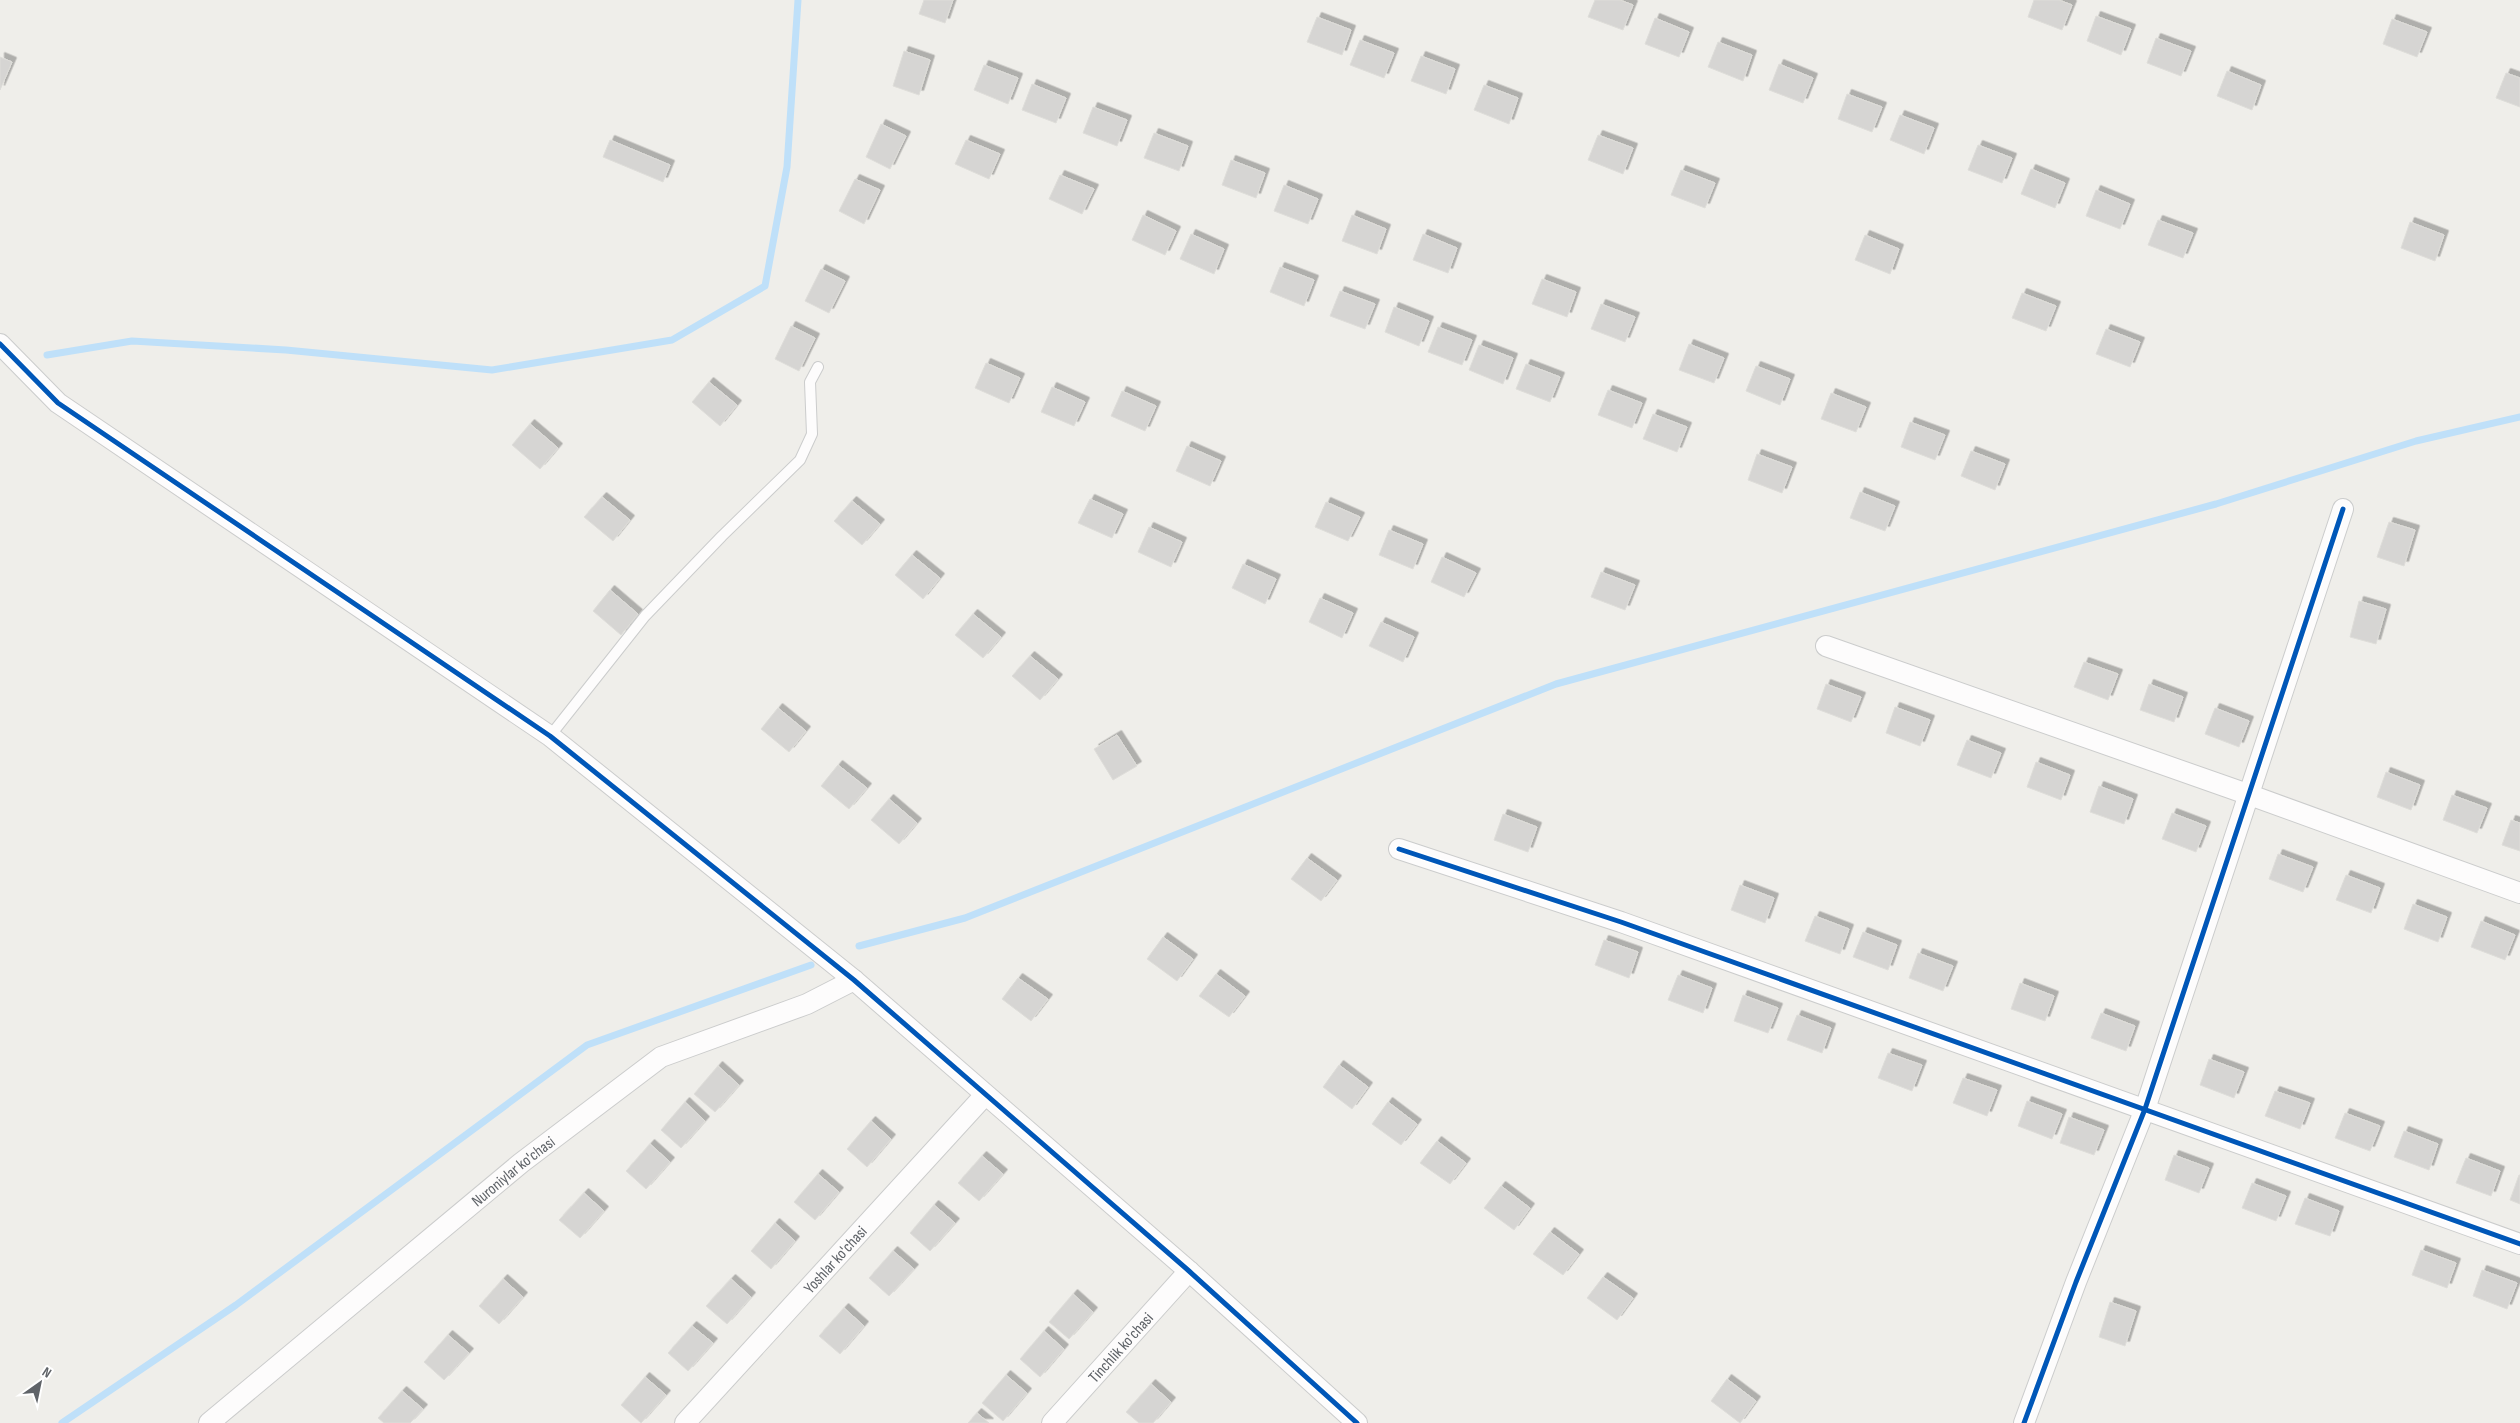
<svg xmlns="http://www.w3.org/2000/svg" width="2520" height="1423" viewBox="0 0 2520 1423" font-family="'Sofia Sans Condensed',sans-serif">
  <defs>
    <filter id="shadow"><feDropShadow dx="4.5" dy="-4.5" stdDeviation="0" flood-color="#0004"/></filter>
  </defs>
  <rect width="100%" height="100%" fill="#efeeea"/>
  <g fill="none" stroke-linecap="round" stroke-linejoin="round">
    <g stroke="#bfe0f9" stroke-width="7">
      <polyline points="47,355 132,341 286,350 492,370 672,340 765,286 787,167 798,0"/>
      <polyline points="859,946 965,918 1556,684 2216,504 2416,441 2520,417"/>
      <polyline points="62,1423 236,1305 587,1045 811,965"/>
    </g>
  </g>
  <g fill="#d6d5d3" stroke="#deddd9" filter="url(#shadow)">
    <polygon points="924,0 953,0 945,23 919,14"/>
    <polygon points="1595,0 1620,0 1633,5 1623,30 1588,17"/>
    <polygon points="2034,0 2059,0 2072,5 2062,30 2028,17"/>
    <polygon points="2096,16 2131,29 2121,55 2087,41"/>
    <polygon points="1317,17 1351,30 1342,55 1307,42"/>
    <polygon points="1655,18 1689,32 1679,57 1645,44"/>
    <polygon points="2392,19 2427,32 2417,57 2383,44"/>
    <polygon points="2156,38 2191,51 2181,76 2147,63"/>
    <polygon points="1360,40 1394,53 1384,78 1350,65"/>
    <polygon points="1718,42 1752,55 1743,81 1708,67"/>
    <polygon points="904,51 930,60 919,95 893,86"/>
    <polygon points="1421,56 1455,69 1446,94 1411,81"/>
    <polygon points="0,57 12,62 0,90"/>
    <polygon points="1779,64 1813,78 1803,103 1769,90"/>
    <polygon points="984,65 1018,78 1008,104 974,90"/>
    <polygon points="2227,71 2261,85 2252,110 2217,96"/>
    <polygon points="2506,73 2520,78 2520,107 2496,98"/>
    <polygon points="1032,84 1066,98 1056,123 1022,110"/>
    <polygon points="1484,85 1518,98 1509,124 1474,110"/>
    <polygon points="1847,94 1882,107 1872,132 1838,119"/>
    <polygon points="1093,107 1127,120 1117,146 1083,133"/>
    <polygon points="1900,115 1934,128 1924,154 1890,140"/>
    <polygon points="881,124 906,136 890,169 866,157"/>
    <polygon points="1154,133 1188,146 1179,171 1144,158"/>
    <polygon points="1598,135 1633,148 1623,174 1588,160"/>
    <polygon points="610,140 670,165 663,182 603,157"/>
    <polygon points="966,140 1000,154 989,179 955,164"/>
    <polygon points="1978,145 2012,158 2002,183 1968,170"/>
    <polygon points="1231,160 1265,173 1256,198 1222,185"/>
    <polygon points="2031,169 2065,183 2055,208 2021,194"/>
    <polygon points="1681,170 1715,183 1705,208 1671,195"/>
    <polygon points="1060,175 1094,189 1082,214 1049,199"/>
    <polygon points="855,179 880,190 864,224 839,211"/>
    <polygon points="1284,185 1318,199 1308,224 1274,211"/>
    <polygon points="2096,190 2130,204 2120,229 2086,216"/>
    <polygon points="1143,215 1176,231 1165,255 1132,240"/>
    <polygon points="1352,215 1386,229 1377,254 1342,241"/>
    <polygon points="2158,220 2193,233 2183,258 2148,245"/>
    <polygon points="2410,222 2444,235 2435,261 2401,248"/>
    <polygon points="1191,234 1224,249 1214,274 1180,259"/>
    <polygon points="1423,234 1457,248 1448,273 1413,260"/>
    <polygon points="1865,235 1899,249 1890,274 1855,260"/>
    <polygon points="1280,267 1314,280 1304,306 1270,292"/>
    <polygon points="821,269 845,281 829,313 805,301"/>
    <polygon points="1542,279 1576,292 1567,317 1532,304"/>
    <polygon points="1340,291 1375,304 1365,329 1330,316"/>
    <polygon points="2022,293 2056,306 2046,331 2012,318"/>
    <polygon points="1601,304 1635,317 1625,342 1591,329"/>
    <polygon points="1394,307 1429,321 1419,346 1385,332"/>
    <polygon points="791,326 815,338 799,371 775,359"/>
    <polygon points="1438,327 1472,340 1462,365 1428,352"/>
    <polygon points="2106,329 2140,342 2130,367 2096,354"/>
    <polygon points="1689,344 1724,358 1714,383 1679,370"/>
    <polygon points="1479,345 1513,358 1503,384 1469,370"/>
    <polygon points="986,363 1020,378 1009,403 975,388"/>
    <polygon points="1526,364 1560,377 1550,402 1516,389"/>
    <polygon points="1756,366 1790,379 1780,405 1746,391"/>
    <polygon points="709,382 737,405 720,426 692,402"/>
    <polygon points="1052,387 1085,402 1074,426 1041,412"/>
    <polygon points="1608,390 1642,403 1632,428 1598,415"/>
    <polygon points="1122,391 1156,406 1145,431 1111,416"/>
    <polygon points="1831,393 1866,407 1856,432 1821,419"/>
    <polygon points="1653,414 1687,427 1677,452 1643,439"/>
    <polygon points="1910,422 1945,435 1935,460 1901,447"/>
    <polygon points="530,424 558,448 540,469 512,445"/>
    <polygon points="1187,446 1221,461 1210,486 1176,471"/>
    <polygon points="1971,451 2005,464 1995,490 1961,476"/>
    <polygon points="1757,454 1792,467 1782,493 1748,480"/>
    <polygon points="1860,492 1895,506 1885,531 1850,518"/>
    <polygon points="602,497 630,520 613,541 584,517"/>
    <polygon points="1090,499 1123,514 1112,538 1078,523"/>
    <polygon points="852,501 880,524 862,545 834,521"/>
    <polygon points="1326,502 1360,517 1348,541 1315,527"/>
    <polygon points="2389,522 2415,530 2404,566 2377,557"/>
    <polygon points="1149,527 1182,542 1171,567 1138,552"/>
    <polygon points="1389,530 1423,544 1413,569 1379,555"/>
    <polygon points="912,555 940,578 923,599 895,575"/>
    <polygon points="1442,557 1476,573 1464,597 1431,582"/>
    <polygon points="1243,564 1276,579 1265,604 1232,588"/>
    <polygon points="1601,572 1635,585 1625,610 1591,597"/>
    <polygon points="610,590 638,614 621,635 593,611"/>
    <polygon points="1320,598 1353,613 1342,638 1309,622"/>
    <polygon points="2359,601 2386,609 2376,644 2350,637"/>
    <polygon points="973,614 1001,637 983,658 955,635"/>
    <polygon points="1381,622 1414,637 1403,662 1369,646"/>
    <polygon points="1030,656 1058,679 1040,700 1012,676"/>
    <polygon points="2084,662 2118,674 2108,700 2074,687"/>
    <polygon points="1826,684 1861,697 1851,722 1817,709"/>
    <polygon points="2149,684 2183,697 2174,722 2140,710"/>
    <polygon points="1895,707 1930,720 1920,746 1886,733"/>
    <polygon points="778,708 806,731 789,752 761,729"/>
    <polygon points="2215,708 2249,721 2239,747 2205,734"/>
    <polygon points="1117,735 1137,766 1113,780 1094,749"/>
    <polygon points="1967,740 2001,753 1991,778 1957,765"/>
    <polygon points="2036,762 2070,775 2061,800 2027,787"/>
    <polygon points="838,765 867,788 849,809 821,786"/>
    <polygon points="2386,772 2420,785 2411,810 2377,797"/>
    <polygon points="2099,786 2133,799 2124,824 2090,812"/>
    <polygon points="2452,795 2487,808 2477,833 2443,820"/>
    <polygon points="889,799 917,823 899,844 871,820"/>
    <polygon points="2172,813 2206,826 2196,852 2162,839"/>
    <polygon points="1503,814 1537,827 1528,852 1494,840"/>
    <polygon points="2511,820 2520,823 2520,851 2502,845"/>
    <polygon points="2278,854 2313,867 2303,892 2269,879"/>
    <polygon points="1307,858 1337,880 1321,901 1291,879"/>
    <polygon points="2346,875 2380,888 2371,913 2336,900"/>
    <polygon points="1740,885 1774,898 1765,923 1731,910"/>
    <polygon points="2413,904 2447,917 2438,942 2404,929"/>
    <polygon points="1815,916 1849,929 1840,954 1805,941"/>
    <polygon points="2481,921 2515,935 2505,960 2471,947"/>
    <polygon points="1863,932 1897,945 1888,970 1853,957"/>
    <polygon points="1163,937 1193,959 1177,981 1147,959"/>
    <polygon points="1604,940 1638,952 1629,978 1595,965"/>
    <polygon points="1918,953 1953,966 1943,991 1909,978"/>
    <polygon points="1216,974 1245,996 1229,1017 1199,996"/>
    <polygon points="1678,975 1712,988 1703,1013 1668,1000"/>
    <polygon points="1018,978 1048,999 1031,1021 1002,999"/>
    <polygon points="2020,983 2054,996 2045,1021 2011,1009"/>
    <polygon points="1743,995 1778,1008 1768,1033 1734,1021"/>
    <polygon points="2101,1013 2135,1026 2126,1051 2091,1038"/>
    <polygon points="1797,1015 1831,1028 1822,1053 1787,1040"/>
    <polygon points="1888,1053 1922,1065 1912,1091 1878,1078"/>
    <polygon points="2209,1059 2244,1072 2234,1098 2200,1085"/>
    <polygon points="1339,1065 1368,1087 1352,1109 1323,1087"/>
    <polygon points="718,1066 739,1085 715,1112 694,1094"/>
    <polygon points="1963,1078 1997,1090 1987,1116 1953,1103"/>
    <polygon points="2275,1091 2310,1103 2300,1129 2265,1116"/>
    <polygon points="2027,1101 2062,1114 2052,1139 2018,1126"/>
    <polygon points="685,1102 705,1121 681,1148 661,1130"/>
    <polygon points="1388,1102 1417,1124 1401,1145 1372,1124"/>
    <polygon points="2345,1113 2380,1126 2370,1151 2335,1138"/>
    <polygon points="2069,1117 2104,1130 2094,1155 2060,1143"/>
    <polygon points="871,1121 891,1139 867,1167 847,1149"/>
    <polygon points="2404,1131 2438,1144 2429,1170 2394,1157"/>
    <polygon points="1437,1141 1466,1163 1450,1184 1420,1163"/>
    <polygon points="650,1144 670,1162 646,1189 626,1171"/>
    <polygon points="2174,1155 2209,1168 2199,1193 2165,1180"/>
    <polygon points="982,1156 1003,1174 979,1201 958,1183"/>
    <polygon points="2466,1158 2500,1171 2491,1196 2456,1183"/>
    <polygon points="818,1174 839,1192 815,1220 794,1202"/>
    <polygon points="2519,1175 2520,1175 2520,1204 2510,1200"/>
    <polygon points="2252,1183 2286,1196 2276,1221 2242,1208"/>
    <polygon points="1501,1186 1530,1208 1514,1230 1484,1208"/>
    <polygon points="584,1193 604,1211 580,1238 559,1220"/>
    <polygon points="2305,1198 2339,1211 2330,1236 2295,1224"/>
    <polygon points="934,1205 955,1223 930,1251 910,1233"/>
    <polygon points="775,1223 795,1241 771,1269 751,1251"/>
    <polygon points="1550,1232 1579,1254 1563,1275 1533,1254"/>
    <polygon points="2421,1250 2456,1263 2447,1288 2412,1275"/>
    <polygon points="893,1251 914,1269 889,1296 869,1278"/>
    <polygon points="2482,1270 2517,1283 2507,1309 2473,1296"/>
    <polygon points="1603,1277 1633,1298 1617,1320 1587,1298"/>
    <polygon points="503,1279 523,1297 499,1324 479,1306"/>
    <polygon points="731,1279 751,1297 727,1324 706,1306"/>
    <polygon points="1073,1294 1093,1312 1069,1339 1049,1322"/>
    <polygon points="2110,1302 2136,1311 2125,1346 2099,1337"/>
    <polygon points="844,1308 864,1326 840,1354 819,1336"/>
    <polygon points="692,1326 713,1343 688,1371 668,1353"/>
    <polygon points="1044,1331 1064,1349 1040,1377 1020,1359"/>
    <polygon points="448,1335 469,1353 444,1380 424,1362"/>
    <polygon points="1006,1375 1027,1393 1003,1421 982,1403"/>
    <polygon points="645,1377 666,1395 641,1423 621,1405"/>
    <polygon points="1727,1379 1756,1401 1740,1423 1711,1401"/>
    <polygon points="1151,1384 1171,1402 1153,1423 1139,1423 1126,1412"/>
    <polygon points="402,1391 423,1409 410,1423 384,1423 378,1418"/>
    <polygon points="977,1413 989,1423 968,1423"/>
  </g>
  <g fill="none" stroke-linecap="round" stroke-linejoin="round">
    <defs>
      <polyline id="lane" points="550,736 645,616 722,536 800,460 812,434 810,382 818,367"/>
      <g id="street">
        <polyline points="0,344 58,403 550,736 854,980 1189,1271 1357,1423"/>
        <polyline points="1826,646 2250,795 2520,893"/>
        <polyline points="1399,849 1621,922 2520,1244"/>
        <path id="s1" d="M209,1423L521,1163L661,1057L807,1004L854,980"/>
        <path id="s2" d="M685,1423L985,1095"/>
        <path id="s3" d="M1052,1423L1189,1271"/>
        <polyline points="2024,1423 2076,1282 2145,1109 2343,509"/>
      </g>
    </defs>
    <use href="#lane" stroke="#cbcccc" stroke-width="12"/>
    <use href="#street" stroke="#cbcccc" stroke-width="22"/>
    <use href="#lane" stroke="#fdfcfc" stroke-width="10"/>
    <use href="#street" stroke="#fdfcfc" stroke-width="20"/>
    <defs>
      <g id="cycleway">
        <polyline points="0,344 58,403 550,736 854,980 1189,1271 1357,1423"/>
        <polyline points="1399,849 1621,922 2520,1244"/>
        <polyline points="2024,1423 2076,1282 2145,1109 2343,509"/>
      </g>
    </defs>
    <use href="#cycleway" stroke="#fff" stroke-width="8"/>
    <use href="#cycleway" stroke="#0057b8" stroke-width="5"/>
  </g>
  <g text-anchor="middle" stroke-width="4" stroke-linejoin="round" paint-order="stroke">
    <g font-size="16" fill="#5f6368" stroke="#fff">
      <text dy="6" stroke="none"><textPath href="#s1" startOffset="395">Nuroniylar ko'chasi</textPath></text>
      <text dy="6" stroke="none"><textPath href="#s2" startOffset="222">Yoshlar ko'chasi</textPath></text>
      <text dy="6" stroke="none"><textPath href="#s3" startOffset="102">Tinchlik ko'chasi</textPath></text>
    </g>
  </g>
  <g transform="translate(40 1383) rotate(33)" stroke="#ffffff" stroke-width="4" paint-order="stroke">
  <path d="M0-4L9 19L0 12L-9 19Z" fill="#5f6368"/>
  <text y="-8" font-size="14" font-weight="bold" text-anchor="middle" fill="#5f6368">N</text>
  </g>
</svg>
